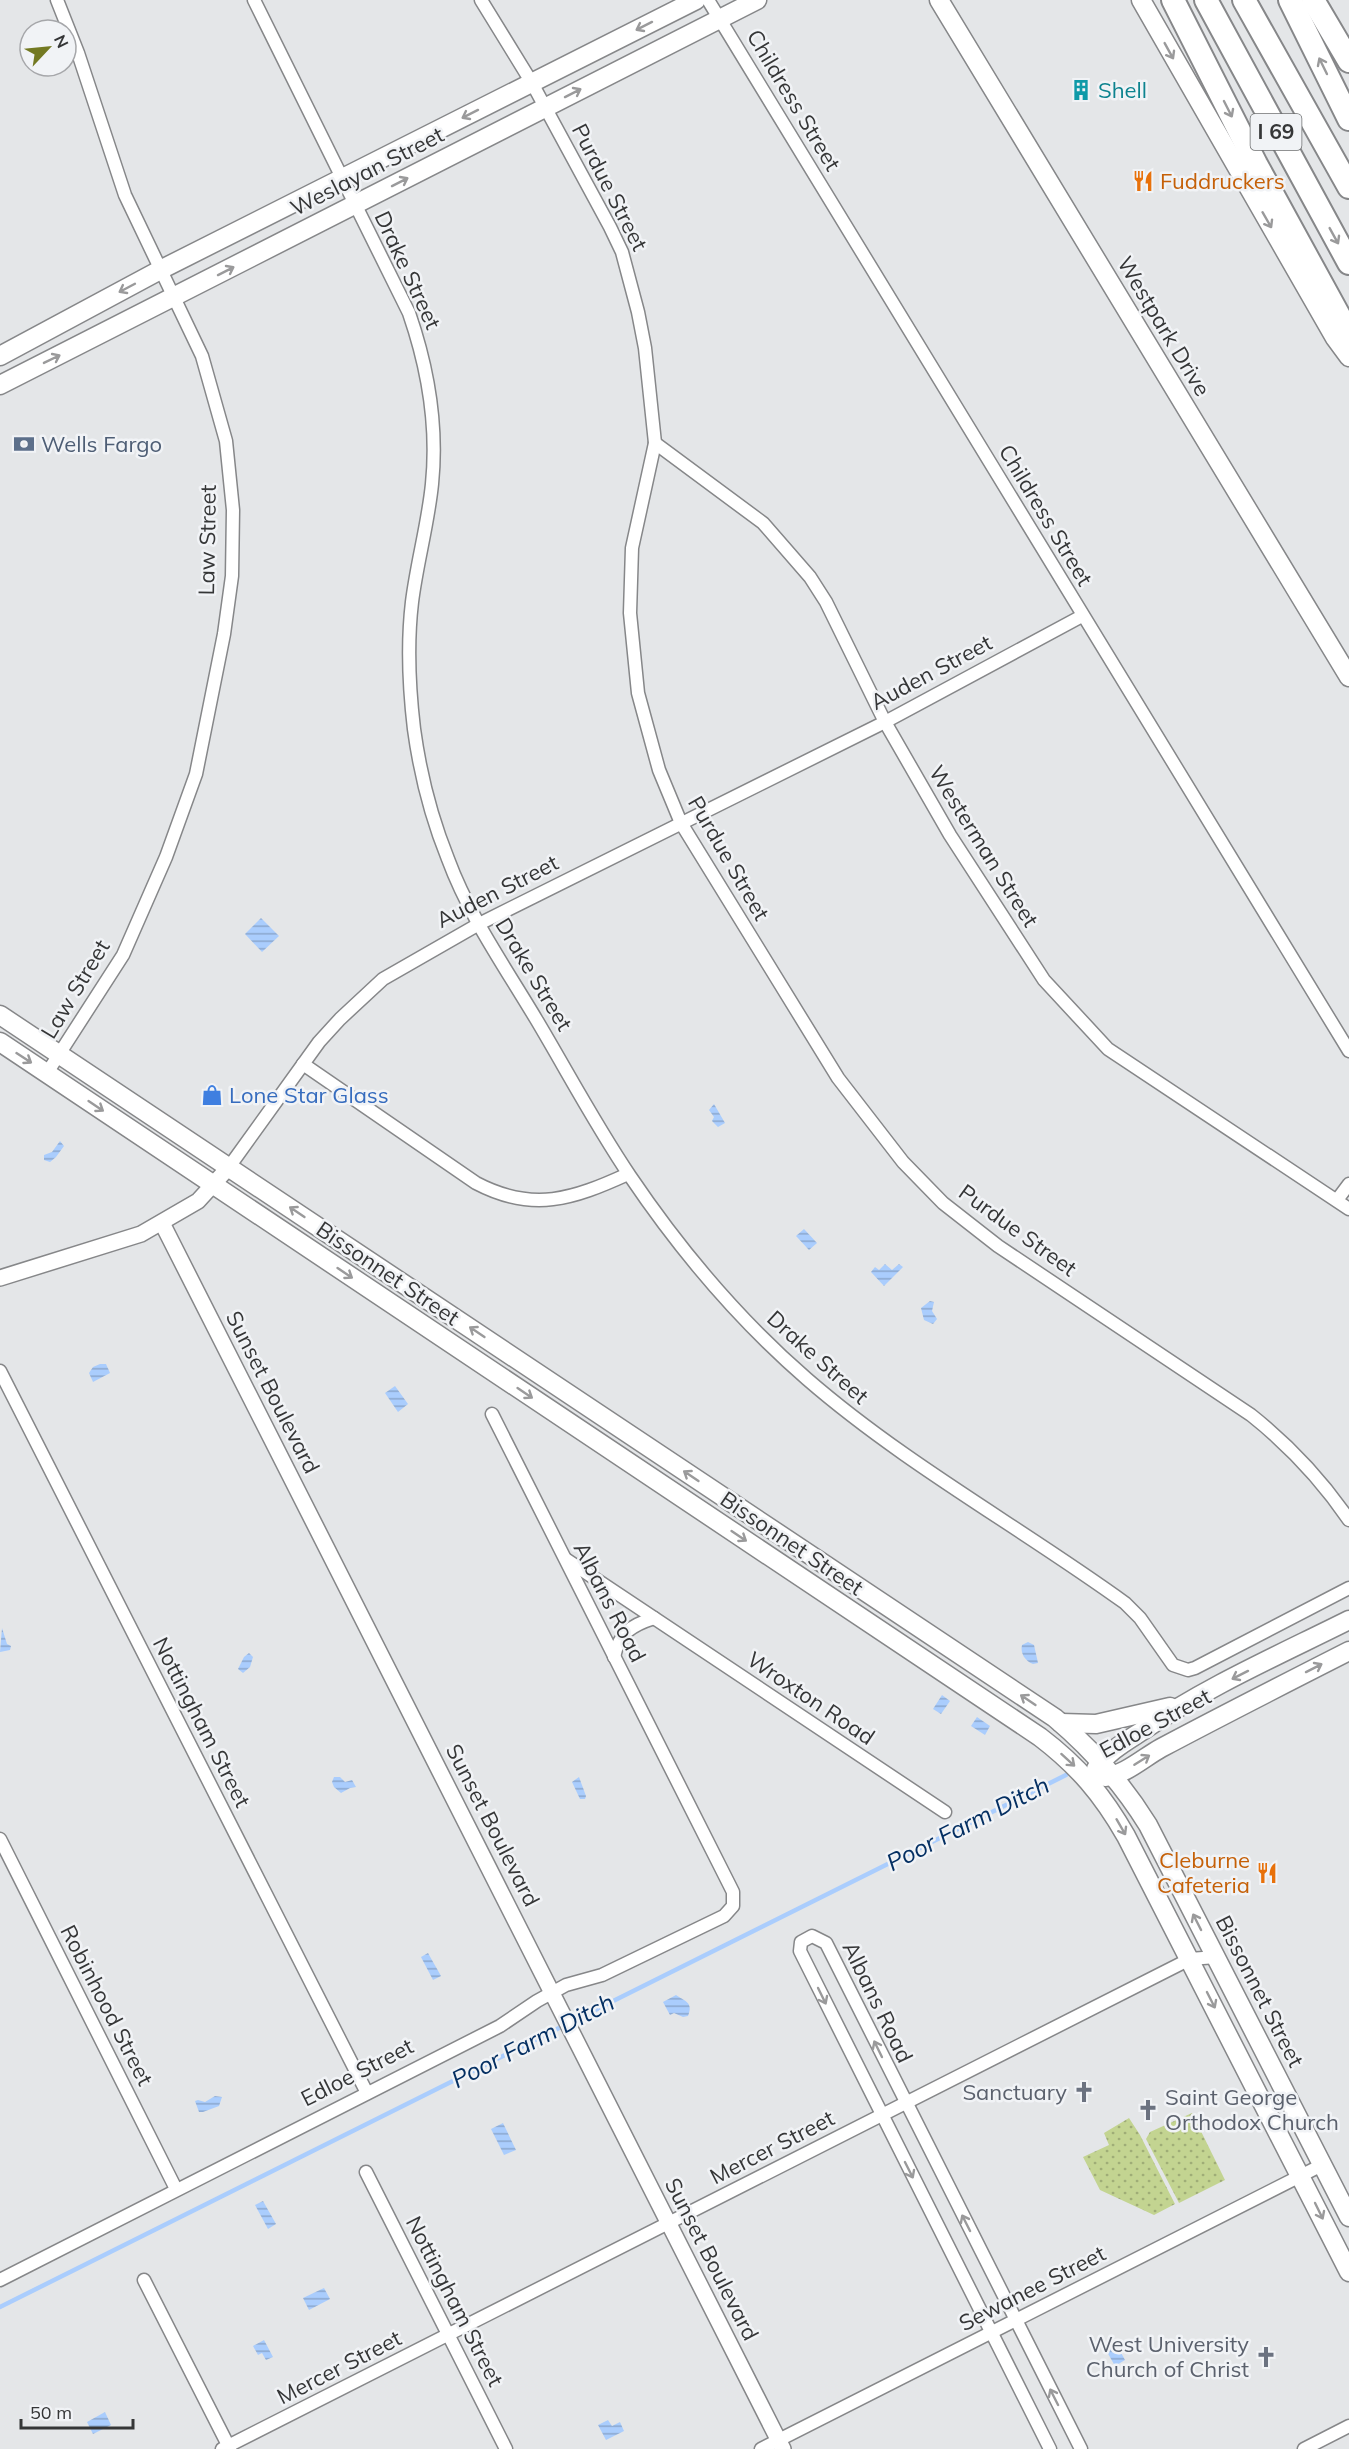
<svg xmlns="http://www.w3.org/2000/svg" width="1349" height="2449" viewBox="0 0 1349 2449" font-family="Mulish,sans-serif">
  <defs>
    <pattern id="grass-dots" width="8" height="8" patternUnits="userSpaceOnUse" patternTransform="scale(1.5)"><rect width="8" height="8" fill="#c3d491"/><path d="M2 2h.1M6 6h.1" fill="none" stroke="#9fad77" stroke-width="1.8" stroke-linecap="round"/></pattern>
    <pattern id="water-rules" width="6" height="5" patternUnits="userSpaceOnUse" patternTransform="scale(1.5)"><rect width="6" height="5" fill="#aacdfd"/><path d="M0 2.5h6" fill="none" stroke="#8ba7ce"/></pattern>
  </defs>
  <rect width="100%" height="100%" fill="#e4e6e8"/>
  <g fill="url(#grass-dots)">
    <polygon points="1192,2113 1225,2180 1179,2203 1146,2139 1150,2132"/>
    <polygon points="1129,2118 1140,2135 1175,2204 1154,2215 1100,2190 1083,2157 1109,2145 1104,2133"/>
  </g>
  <g fill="url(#water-rules)">
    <polygon points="261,918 279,936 262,952 245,934"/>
    <polygon points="714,1104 725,1123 718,1127 712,1121 714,1117 709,1110"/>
    <polygon points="60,1141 64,1146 56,1157 50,1162 44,1160 44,1155 52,1152"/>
    <polygon points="804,1229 817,1243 809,1250 796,1236"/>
    <polygon points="885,1264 892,1270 899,1264 903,1267 884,1286 871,1272 875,1267 879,1270"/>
    <polygon points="930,1301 934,1302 932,1311 937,1319 933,1324 924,1320 921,1308"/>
    <polygon points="100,1364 106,1364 110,1373 93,1382 89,1373 93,1367"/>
    <polygon points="395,1386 408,1404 398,1412 385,1393"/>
    <polygon points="2,1628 7,1644 11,1646 10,1650 0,1652"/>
    <path d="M1028,1642L1034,1645L1038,1663L1033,1664C1025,1661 1020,1653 1022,1645Z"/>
    <polygon points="249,1653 253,1657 250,1667 243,1673 238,1669 244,1657"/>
    <polygon points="942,1695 950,1701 941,1714 933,1709"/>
    <polygon points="977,1717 990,1726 985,1735 971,1726"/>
    <polygon points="334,1777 340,1777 345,1782 352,1780 356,1787 350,1788 341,1793 334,1787 332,1782"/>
    <polygon points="579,1777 586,1796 585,1799 580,1799 572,1782"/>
    <polygon points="428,1953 441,1976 433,1980 421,1957"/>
    <path d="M676,1995C684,2001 694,2002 688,2016L683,2017L674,2013L670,2015L663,2002Z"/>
    <polygon points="215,2096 222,2097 219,2106 203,2112 199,2112 195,2101 198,2100 205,2102"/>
    <polygon points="503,2123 516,2150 504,2155 491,2129"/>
    <polygon points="263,2201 276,2224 268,2229 255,2205"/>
    <polygon points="324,2288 330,2299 309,2310 303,2298"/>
    <polygon points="1113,2338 1125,2360 1115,2366 1106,2350 1109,2348 1106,2342"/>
    <polygon points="264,2340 273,2357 266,2360 262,2353 258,2355 253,2346"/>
    <polygon points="105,2412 111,2425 93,2434 87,2422"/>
    <polygon points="608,2420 612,2426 620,2422 624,2431 606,2440 598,2425"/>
  </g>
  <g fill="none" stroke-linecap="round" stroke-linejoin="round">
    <polyline stroke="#aacdfd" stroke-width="4.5" points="0,2307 1066,1775"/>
    <defs>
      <g id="minor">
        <path d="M254,0L409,313C428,368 438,425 432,484C428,524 417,562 412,602C407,644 409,687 414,729C420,773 431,817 448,859C469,916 505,967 536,1019C567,1071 596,1126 630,1176C680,1250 739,1320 807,1379C905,1464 1020,1527 1125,1603L1140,1618L1173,1665L1188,1670L1195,1668L1349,1588"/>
        <path d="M481,0L532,83L610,227L622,252L638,312L645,348L655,443L632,548L630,613L638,693L659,770L681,823L838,1078L903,1162L943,1203L998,1246L1251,1415C1290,1446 1321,1479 1349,1520"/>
        <polyline points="708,0 1349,1051"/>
        <polyline points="655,443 763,523 810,577 826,602 885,722 950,835 1044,980 1108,1049 1349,1209"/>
        <path d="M303,1064L476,1183C533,1213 573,1199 628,1174"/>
        <polyline points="47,1073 123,955 166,857 196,774 224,634 232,576 233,510 226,441 202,356 125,195 78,53 57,0"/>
        <polyline points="229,1167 319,1042 340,1019 383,979 479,924 885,722 1082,616"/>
        <polyline points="1337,1200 1349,1184"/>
        <polyline points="0,1371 367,2093"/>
        <polyline points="567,1560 945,1812"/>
        <path d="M614,1657C619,1633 632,1625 654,1618"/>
        <polyline points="0,1839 176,2189"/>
        <polyline points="366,2172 506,2449"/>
        <polyline points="0,2280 500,2026 537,2001 566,1985 602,1975 724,1916 733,1906 733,1892 729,1884 492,1414"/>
        <polyline points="144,2280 230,2449"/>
        <polyline points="222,2449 1190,1959 1216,1957"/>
        <polyline points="761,2449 1322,2165"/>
        <polyline points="1050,2449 800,1951 801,1942 812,1936 826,1943 1081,2449"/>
        <polyline points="1304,2449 1349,2426"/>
      </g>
      <g id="tertiary">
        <polyline points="162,1223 783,2449"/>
        <polyline points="0,1278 141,1234 198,1201 229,1167"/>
      </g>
      <g id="secondary">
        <polyline points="939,0 1349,677"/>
        <polyline points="1141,0 1335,338 1349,357"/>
        <polyline points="0,356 162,269 696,0"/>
        <polyline points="0,385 757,0"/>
        <path d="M0,1015L1055,1718C1093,1750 1122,1783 1148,1825L1349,2217"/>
        <path d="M0,1042L1040,1737C1078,1766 1102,1794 1126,1836L1349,2272"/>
        <polyline points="1061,1723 1096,1724 1170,1707"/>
        <path d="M1096,1769C1107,1752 1125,1742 1142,1731C1206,1687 1279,1655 1349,1620"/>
        <path d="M1105,1777C1125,1775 1143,1758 1161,1748C1223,1715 1286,1683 1349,1651"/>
      </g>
      <g id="motorway">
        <polyline points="1173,0 1256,164 1349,334"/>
        <polyline points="1206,0 1349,263"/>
        <polyline points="1244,0 1349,187"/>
        <polyline points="1290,0 1349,119"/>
        <polyline points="1313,0 1349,61"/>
      </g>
    </defs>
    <use href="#minor" stroke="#868789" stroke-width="15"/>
    <use href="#tertiary" stroke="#868789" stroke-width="18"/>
    <use href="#secondary" stroke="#868789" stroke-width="21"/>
    <use href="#motorway" stroke="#868789" stroke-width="26"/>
    <use href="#minor" stroke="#fff" stroke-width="12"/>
    <use href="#tertiary" stroke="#fff" stroke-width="15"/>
    <use href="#secondary" stroke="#fff" stroke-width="18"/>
    <use href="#motorway" stroke="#fff" stroke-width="22"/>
  </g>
  <defs><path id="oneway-shaft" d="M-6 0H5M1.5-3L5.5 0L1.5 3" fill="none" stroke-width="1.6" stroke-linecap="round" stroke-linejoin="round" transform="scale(1.5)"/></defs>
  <g stroke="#9a9a9b">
    <use href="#oneway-shaft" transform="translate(644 26) rotate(153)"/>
    <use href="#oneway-shaft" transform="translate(1169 51) rotate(61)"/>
    <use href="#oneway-shaft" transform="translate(1323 66) rotate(-116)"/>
    <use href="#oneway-shaft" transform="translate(573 93) rotate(-27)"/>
    <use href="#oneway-shaft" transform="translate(1228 109) rotate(63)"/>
    <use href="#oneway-shaft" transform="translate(470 114) rotate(153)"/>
    <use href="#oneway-shaft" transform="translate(400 182) rotate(-27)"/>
    <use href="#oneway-shaft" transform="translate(1267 220) rotate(60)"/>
    <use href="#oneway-shaft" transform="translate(1334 236) rotate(61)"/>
    <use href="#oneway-shaft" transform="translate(226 271) rotate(-27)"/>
    <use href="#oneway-shaft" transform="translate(127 288) rotate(152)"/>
    <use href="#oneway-shaft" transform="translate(52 359) rotate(-26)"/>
    <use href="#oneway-shaft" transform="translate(24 1058) rotate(33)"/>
    <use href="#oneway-shaft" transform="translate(96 1106) rotate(34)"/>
    <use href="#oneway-shaft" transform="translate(297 1212) rotate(-146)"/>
    <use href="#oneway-shaft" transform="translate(345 1273) rotate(34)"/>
    <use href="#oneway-shaft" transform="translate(477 1332) rotate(-146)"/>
    <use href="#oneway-shaft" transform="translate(525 1393) rotate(34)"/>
    <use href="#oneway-shaft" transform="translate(691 1476) rotate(-146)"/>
    <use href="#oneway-shaft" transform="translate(739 1536) rotate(34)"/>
    <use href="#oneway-shaft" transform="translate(1314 1668) rotate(-27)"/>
    <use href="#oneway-shaft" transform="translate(1240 1675) rotate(153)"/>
    <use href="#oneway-shaft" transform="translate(1028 1700) rotate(-146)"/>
    <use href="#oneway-shaft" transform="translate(1068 1760) rotate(42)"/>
    <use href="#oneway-shaft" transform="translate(1142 1760) rotate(-32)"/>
    <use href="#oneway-shaft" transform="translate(1121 1827) rotate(60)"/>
    <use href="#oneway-shaft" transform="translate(1197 1922) rotate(-117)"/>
    <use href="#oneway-shaft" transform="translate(822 1996) rotate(64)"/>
    <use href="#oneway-shaft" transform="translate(1211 2000) rotate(63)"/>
    <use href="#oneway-shaft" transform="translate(878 2049) rotate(-116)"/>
    <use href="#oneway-shaft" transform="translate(909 2170) rotate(63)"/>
    <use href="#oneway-shaft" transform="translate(1319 2211) rotate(64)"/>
    <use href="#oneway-shaft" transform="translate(966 2223) rotate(-117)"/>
    <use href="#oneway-shaft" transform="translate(1054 2397) rotate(-117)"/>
  </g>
  <defs>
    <symbol id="building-bare" viewBox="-9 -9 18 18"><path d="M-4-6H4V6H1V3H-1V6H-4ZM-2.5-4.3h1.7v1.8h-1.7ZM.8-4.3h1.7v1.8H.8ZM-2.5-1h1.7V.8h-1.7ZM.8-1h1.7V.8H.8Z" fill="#0f9aa8" stroke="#f1f3f6" stroke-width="2.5" paint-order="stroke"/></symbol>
    <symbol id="restaurant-bare" viewBox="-9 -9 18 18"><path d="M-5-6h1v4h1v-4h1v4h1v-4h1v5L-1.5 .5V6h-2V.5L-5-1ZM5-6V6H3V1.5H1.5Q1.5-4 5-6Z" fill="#e8710a" stroke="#f1f3f6" stroke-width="2.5" paint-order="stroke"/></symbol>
    <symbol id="bank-bare" viewBox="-9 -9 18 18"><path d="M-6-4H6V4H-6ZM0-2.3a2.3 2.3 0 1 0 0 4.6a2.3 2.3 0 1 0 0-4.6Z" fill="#5c6f8a" stroke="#f1f3f6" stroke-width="2.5" paint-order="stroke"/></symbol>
    <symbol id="shop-bare" viewBox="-9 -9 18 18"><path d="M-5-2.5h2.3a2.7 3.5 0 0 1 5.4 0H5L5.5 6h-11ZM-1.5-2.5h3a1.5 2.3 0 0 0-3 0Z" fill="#3f7fe0" stroke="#f1f3f6" stroke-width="2.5" paint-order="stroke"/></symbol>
    <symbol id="church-bare" viewBox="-9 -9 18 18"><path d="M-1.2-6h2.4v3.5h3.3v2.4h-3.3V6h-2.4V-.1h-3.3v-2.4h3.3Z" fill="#6b7280" stroke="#f1f3f6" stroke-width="2.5" paint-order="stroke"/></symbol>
  </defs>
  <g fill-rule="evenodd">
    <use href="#building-bare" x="1066" y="75" width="30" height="30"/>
    <use href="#restaurant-bare" x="1128" y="166" width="30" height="30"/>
    <use href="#bank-bare" x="9" y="429" width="30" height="30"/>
    <use href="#shop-bare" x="197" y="1080" width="30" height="30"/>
    <use href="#restaurant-bare" x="1252" y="1858" width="30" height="30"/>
    <use href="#church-bare" x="1069" y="2077" width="30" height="30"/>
    <use href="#church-bare" x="1133" y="2095" width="30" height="30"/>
    <use href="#church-bare" x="1251" y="2342" width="30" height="30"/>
  </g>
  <g text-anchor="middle" stroke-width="5" stroke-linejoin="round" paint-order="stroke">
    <rect fill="#f1f3f6" stroke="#6d6f70" stroke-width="1.5" x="1250.5" y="114" width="51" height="36" rx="4.5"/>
    <g font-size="21" font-weight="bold" fill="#353637">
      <text x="1276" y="139">I 69</text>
    </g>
    <g font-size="22" fill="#0d838f" stroke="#f1f3f6" text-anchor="start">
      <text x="1098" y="98">Shell</text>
    </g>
    <g font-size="22" fill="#353637" stroke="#f1f3f6">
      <text transform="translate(794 100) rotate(59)" y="8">Childress Street</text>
      <text transform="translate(367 171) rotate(-27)" y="8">Weslayan Street</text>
      <text transform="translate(610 187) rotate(63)" y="8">Purdue Street</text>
      <text transform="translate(408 270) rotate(65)" y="8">Drake Street</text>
      <text transform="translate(1164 326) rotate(59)" y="8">Westpark Drive</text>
      <text transform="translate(1046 515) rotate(59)" y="8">Childress Street</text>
      <text transform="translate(207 540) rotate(-89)" y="8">Law Street</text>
      <text transform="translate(931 672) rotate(-28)" y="8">Auden Street</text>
      <text transform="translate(984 846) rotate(58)" y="8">Westerman Street</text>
      <text transform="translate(729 858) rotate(60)" y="8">Purdue Street</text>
      <text transform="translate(497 891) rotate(-27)" y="8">Auden Street</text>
      <text transform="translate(534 974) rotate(59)" y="8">Drake Street</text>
      <text transform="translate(75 989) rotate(-59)" y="8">Law Street</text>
      <text transform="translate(1018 1230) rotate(36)" y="8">Purdue Street</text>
      <text transform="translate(388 1273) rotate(34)" y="8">Bissonnet Street</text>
      <text transform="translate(818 1357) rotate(42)" y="8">Drake Street</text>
      <text transform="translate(273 1392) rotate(63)" y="8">Sunset Boulevard</text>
      <text transform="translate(792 1543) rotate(34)" y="8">Bissonnet Street</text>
      <text transform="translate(610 1602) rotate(63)" y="8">Albans Road</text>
      <text transform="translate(811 1698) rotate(34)" y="8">Wroxton Road</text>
      <text transform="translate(202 1722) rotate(63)" y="8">Nottingham Street</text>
      <text transform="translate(1155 1723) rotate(-28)" y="8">Edloe Street</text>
      <text transform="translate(493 1825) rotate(63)" y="8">Sunset Boulevard</text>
      <text transform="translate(1260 1991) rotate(63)" y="8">Bissonnet Street</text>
      <text transform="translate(878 2002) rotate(64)" y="8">Albans Road</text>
      <text transform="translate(107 2005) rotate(63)" y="8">Robinhood Street</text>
      <text transform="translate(357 2072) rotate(-27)" y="8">Edloe Street</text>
      <text transform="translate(772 2147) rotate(-27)" y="8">Mercer Street</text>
      <text transform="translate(712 2259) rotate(63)" y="8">Sunset Boulevard</text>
      <text transform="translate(1032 2288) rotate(-27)" y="8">Sewanee Street</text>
      <text transform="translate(455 2301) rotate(63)" y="8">Nottingham Street</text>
      <text transform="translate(339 2367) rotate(-27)" y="8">Mercer Street</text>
    </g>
    <g font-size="22" fill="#c56008" stroke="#f1f3f6" text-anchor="start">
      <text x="1160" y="189">Fuddruckers</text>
      <text x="1250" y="1868" text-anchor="end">Cleburne<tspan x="1250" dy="25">Cafeteria</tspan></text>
    </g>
    <g font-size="22" fill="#4e5e75" stroke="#f1f3f6" text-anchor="start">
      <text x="41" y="452">Wells Fargo</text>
    </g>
    <g font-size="22" fill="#366cbe" stroke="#f1f3f6" text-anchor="start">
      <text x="229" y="1103">Lone Star Glass</text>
    </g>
    <g font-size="22" fill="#5b616d" stroke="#f1f3f6" text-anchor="end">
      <text x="1067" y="2100">Sanctuary</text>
      <text x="1165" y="2105" text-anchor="start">Saint George<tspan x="1165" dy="25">Orthodox Church</tspan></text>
      <text x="1249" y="2352">West University<tspan x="1249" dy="25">Church of Christ</tspan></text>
    </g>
    <g font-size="24" font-style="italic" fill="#042f62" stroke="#f1f3f6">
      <text transform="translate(968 1824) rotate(-27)" y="8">Poor Farm Ditch</text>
      <text transform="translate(533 2041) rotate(-27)" y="8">Poor Farm Ditch</text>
    </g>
  </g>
  <g transform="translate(48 48) rotate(64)"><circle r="28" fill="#f1f3f6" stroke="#a6a7aa" stroke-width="1.5"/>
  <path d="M0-4.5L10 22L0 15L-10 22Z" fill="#737922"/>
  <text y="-9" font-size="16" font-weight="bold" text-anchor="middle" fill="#353637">N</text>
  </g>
  <path d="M21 2419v9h112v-9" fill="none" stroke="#353637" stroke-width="3"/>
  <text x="30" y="2419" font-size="18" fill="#353637" stroke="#f1f3f6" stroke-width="4.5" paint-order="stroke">50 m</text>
</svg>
